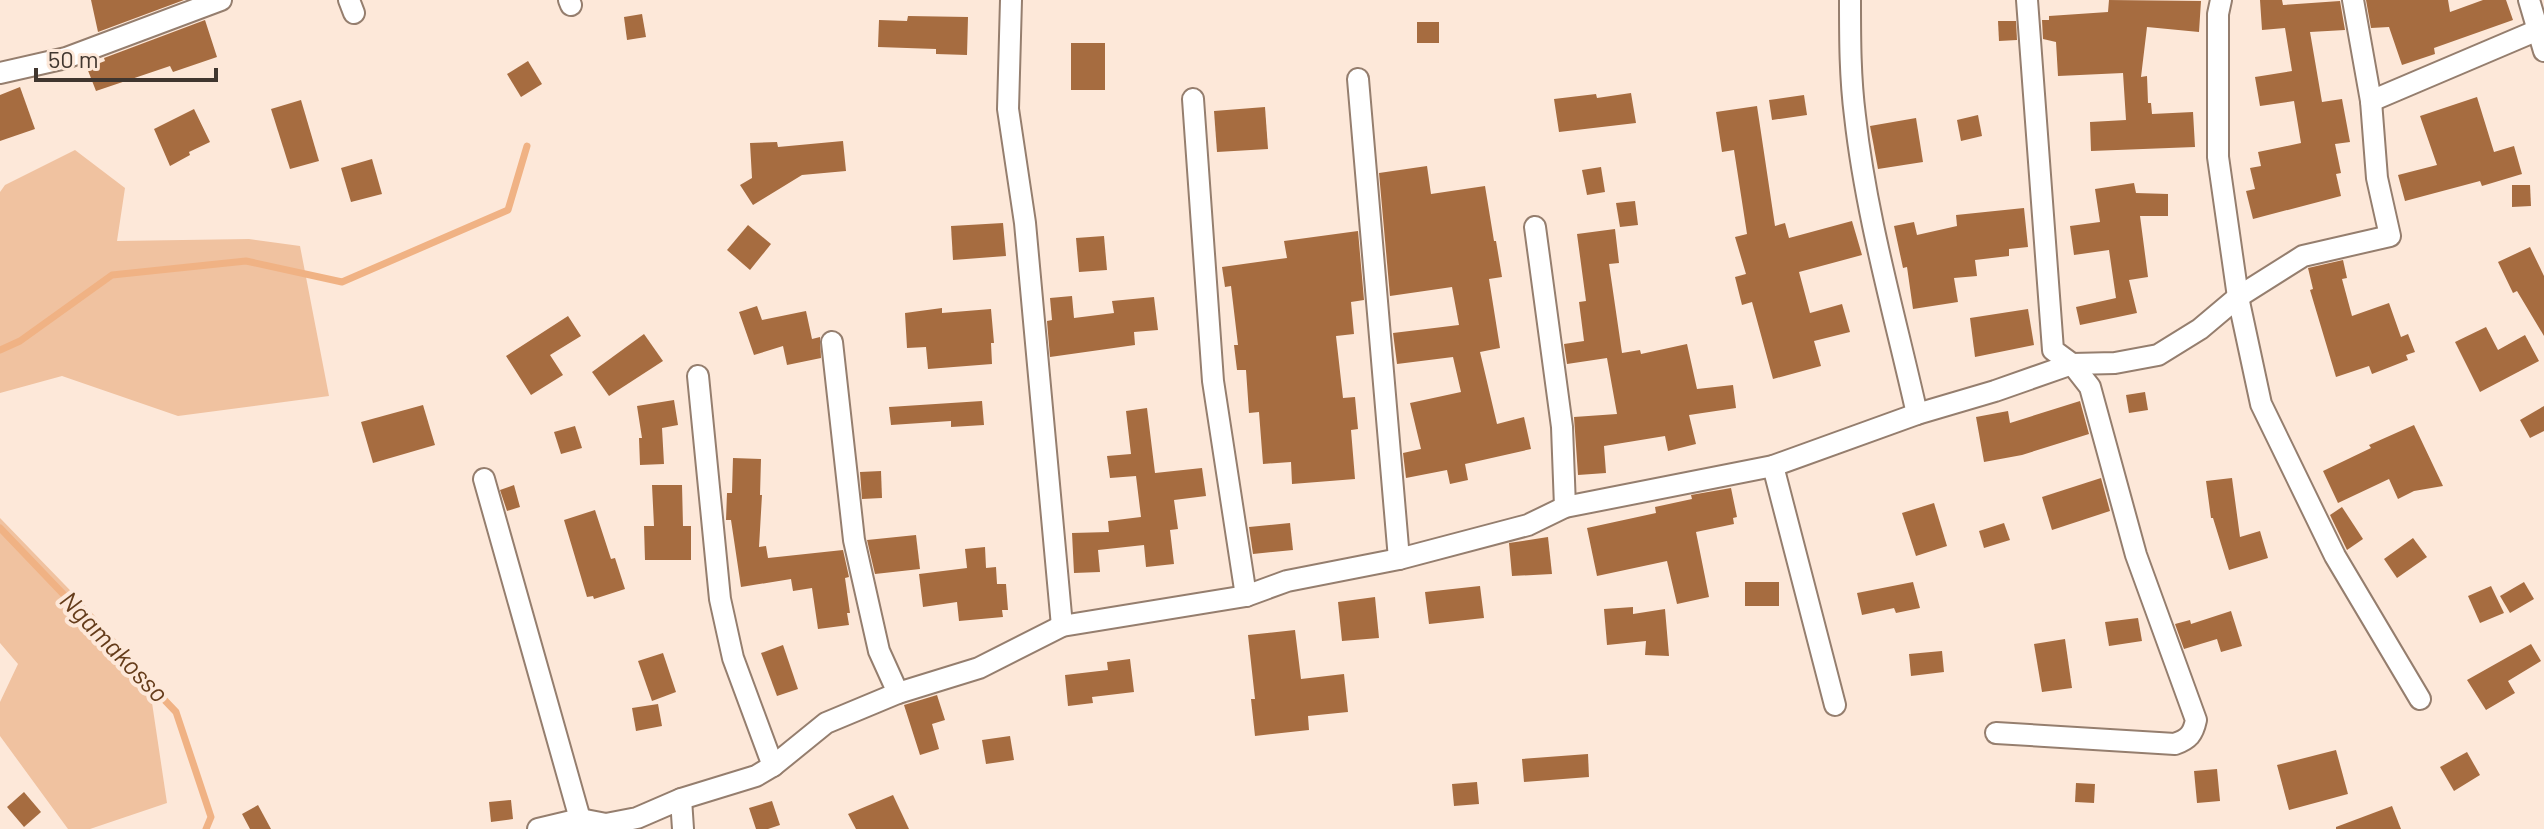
<svg xmlns="http://www.w3.org/2000/svg" width="2544" height="829" viewBox="0 0 2544 829" font-family="Barlow,sans-serif">
  <rect width="100%" height="100%" fill="#fde8d9"/>
  <g fill="#f0c2a0">
    <polygon points="75,150 125,188 117,241 249,239 300,246 329,396 178,416 62,376 0,393 0,192 5,185"/>
    <polygon points="0,518 95,616 148,676 167,803 90,829 68,829 0,736 0,702 18,664 0,643"/>
  </g>
  <g fill="none" stroke-linecap="round" stroke-linejoin="round">
    <g stroke="#f0b284" stroke-width="7">
      <polyline points="0,350 20,341 112,275 246,261 342,282 508,210 527,146"/>
      <polyline points="0,528 176,712 211,817 206,829"/>
    </g>
  </g>
  <g fill="#a66c40">
    <polygon points="91,0 184,0 98,32"/>
    <polygon points="2109,0 2201,1 2199,32 2147,27 2141,77 2147,76 2148,103 2151,103 2152,114 2193,112 2195,147 2091,151 2090,122 2126,120 2123,73 2058,76 2056,42 2043,39 2042,20 2049,20 2049,16 2108,12"/>
    <polygon points="2260,0 2282,0 2283,5 2340,1 2345,30 2310,32 2322,102 2342,99 2350,142 2335,144 2341,173 2336,174 2341,196 2253,219 2246,191 2255,189 2250,168 2261,166 2258,152 2301,143 2294,101 2260,106 2255,77 2292,71 2285,28 2262,30"/>
    <polygon points="2366,0 2448,0 2450,12 2483,0 2506,0 2513,20 2434,48 2435,54 2402,65 2389,27 2371,28"/>
    <polygon points="642,14 646,37 627,40 624,17"/>
    <polygon points="908,16 968,17 967,55 936,54 936,49 878,47 879,20 907,21"/>
    <polygon points="205,20 217,57 173,72 170,66 96,91 87,68 105,61 104,58"/>
    <polygon points="1998,21 2016,21 2017,40 1999,41"/>
    <rect x="1417" y="22" width="22" height="21"/>
    <rect x="1071" y="43" width="34" height="47"/>
    <polygon points="528,61 542,84 521,97 507,74"/>
    <polygon points="20,87 35,129 0,141 0,95"/>
    <polygon points="1631,93 1636,123 1559,132 1554,99 1596,94 1597,98"/>
    <polygon points="1804,95 1807,115 1772,120 1769,100"/>
    <polygon points="2477,97 2494,152 2514,146 2522,174 2482,186 2480,181 2405,201 2398,175 2437,165 2420,116"/>
    <polygon points="301,100 319,161 290,169 271,109"/>
    <polygon points="1757,106 1775,226 1785,223 1789,238 1852,221 1862,255 1799,272 1810,313 1842,304 1850,332 1814,341 1821,366 1773,379 1752,302 1742,305 1735,277 1746,274 1735,237 1747,234 1734,150 1722,152 1716,112"/>
    <polygon points="1265,107 1268,149 1217,152 1214,111"/>
    <polygon points="194,109 210,142 189,152 190,155 170,166 154,129"/>
    <polygon points="1978,115 1982,136 1961,141 1957,120"/>
    <polygon points="1916,118 1923,162 1878,169 1870,126"/>
    <polygon points="843,141 846,171 802,175 753,205 740,185 752,178 750,143 777,142 778,147"/>
    <polygon points="372,159 382,194 351,202 341,168"/>
    <polygon points="1427,166 1431,194 1485,186 1494,241 1496,241 1502,277 1489,279 1500,348 1480,352 1497,424 1524,417 1531,449 1465,464 1468,480 1450,484 1447,470 1406,478 1403,453 1421,449 1410,403 1461,392 1453,357 1397,364 1393,333 1459,325 1452,287 1390,296 1379,173"/>
    <polygon points="1601,167 1605,192 1587,195 1582,170"/>
    <polygon points="2134,183 2136,193 2168,194 2168,216 2140,216 2148,277 2129,280 2137,313 2080,325 2076,307 2116,298 2109,250 2074,255 2070,226 2100,222 2095,189"/>
    <polygon points="2512,185 2530,185 2531,206 2512,207"/>
    <polygon points="1635,201 1638,225 1620,227 1616,203"/>
    <polygon points="2024,208 2028,247 2009,249 2009,256 1975,260 1977,276 1954,278 1958,302 1913,309 1907,267 1903,268 1894,226 1914,222 1917,235 1957,226 1956,215"/>
    <polygon points="1003,223 1006,256 953,260 951,226"/>
    <polygon points="748,225 771,244 750,270 727,250"/>
    <polygon points="1615,229 1619,263 1609,264 1622,353 1640,350 1641,354 1687,344 1697,389 1733,385 1736,408 1689,415 1696,444 1668,451 1665,436 1604,446 1606,473 1578,475 1574,417 1617,414 1607,358 1567,364 1564,344 1584,341 1579,302 1586,301 1577,234"/>
    <polygon points="1358,231 1364,300 1351,302 1354,334 1336,336 1343,398 1355,397 1358,429 1351,430 1355,479 1292,484 1291,462 1263,464 1259,412 1249,413 1246,370 1237,370 1234,345 1238,345 1231,286 1225,287 1222,267 1287,258 1284,241"/>
    <polygon points="1104,236 1107,270 1079,272 1076,238"/>
    <polygon points="2530,247 2544,276 2544,336 2517,291 2513,293 2498,262"/>
    <polygon points="2343,260 2347,278 2342,279 2352,316 2389,303 2401,337 2408,334 2415,352 2406,355 2408,360 2372,374 2369,366 2336,377 2310,290 2313,289 2308,268"/>
    <polygon points="1072,296 1074,318 1114,313 1112,301 1154,297 1158,330 1134,332 1135,345 1050,357 1047,321 1052,320 1050,298"/>
    <polygon points="757,306 762,320 806,311 812,339 820,337 821,358 787,365 783,346 754,355 739,312"/>
    <polygon points="942,308 942,313 991,309 994,343 991,343 992,364 928,369 926,347 907,348 905,313"/>
    <polygon points="2028,309 2034,345 1975,357 1970,318"/>
    <polygon points="568,316 581,336 550,355 563,375 531,395 506,356"/>
    <polygon points="2486,327 2498,350 2525,335 2539,361 2480,392 2455,342"/>
    <polygon points="644,334 663,361 609,396 592,372"/>
    <polygon points="2145,392 2148,410 2129,413 2126,395"/>
    <polygon points="674,400 678,425 662,428 664,464 640,465 639,438 642,438 637,406"/>
    <polygon points="982,401 984,425 951,427 951,421 891,425 889,407"/>
    <polygon points="2080,401 2089,434 2022,455 1984,462 1976,417 2008,411 2010,423"/>
    <polygon points="423,405 435,445 373,463 361,422"/>
    <polygon points="2544,406 2544,431 2530,438 2520,420"/>
    <polygon points="1147,408 1155,473 1202,468 1206,496 1174,500 1178,529 1170,530 1174,564 1146,567 1144,545 1098,550 1100,572 1074,573 1072,533 1109,532 1108,521 1141,517 1136,476 1110,478 1107,456 1131,454 1126,411"/>
    <polygon points="2414,425 2443,486 2414,491 2398,499 2389,479 2338,503 2323,471 2371,448 2369,445"/>
    <polygon points="575,426 582,448 561,454 554,432"/>
    <polygon points="733,458 761,459 760,495 762,495 759,547 766,546 768,558 843,550 849,577 845,578 850,613 847,613 849,625 818,629 812,588 793,591 791,579 741,587 731,520 726,520 727,493 732,493"/>
    <polygon points="881,471 882,498 862,499 860,472"/>
    <polygon points="2101,478 2110,511 2052,530 2042,497"/>
    <polygon points="2232,478 2240,537 2260,531 2268,558 2229,570 2213,518 2211,518 2206,481"/>
    <polygon points="514,485 520,507 507,511 500,490"/>
    <polygon points="652,485 682,485 683,526 691,526 691,560 645,560 644,526 654,526"/>
    <polygon points="1731,488 1737,517 1733,518 1734,524 1696,532 1709,597 1677,604 1667,561 1597,576 1587,528 1656,513 1655,507 1692,499 1691,495"/>
    <polygon points="1934,503 1947,546 1916,556 1902,513"/>
    <polygon points="2342,507 2363,539 2347,550 2330,515"/>
    <polygon points="595,510 611,559 615,558 625,589 594,599 593,596 587,597 564,520"/>
    <polygon points="1290,523 1293,550 1253,554 1249,527"/>
    <polygon points="2004,523 2010,540 1984,548 1979,531"/>
    <polygon points="916,535 920,569 875,574 867,540"/>
    <polygon points="1548,537 1552,574 1512,576 1509,543"/>
    <polygon points="2413,538 2427,557 2397,578 2384,559"/>
    <polygon points="985,547 986,568 996,567 997,584 1006,584 1008,610 1002,610 1003,617 959,621 957,602 923,607 919,574 967,568 965,549"/>
    <rect x="1745" y="582" width="34" height="24"/>
    <polygon points="1913,582 1920,608 1896,613 1894,608 1862,615 1857,593"/>
    <polygon points="2524,582 2534,599 2510,613 2500,596"/>
    <polygon points="1480,586 1484,618 1429,624 1425,592"/>
    <polygon points="2491,586 2504,613 2480,623 2468,596"/>
    <polygon points="1375,597 1379,638 1342,641 1338,602"/>
    <polygon points="1633,607 1633,614 1665,609 1669,656 1645,655 1646,641 1607,645 1604,609"/>
    <polygon points="2231,611 2242,646 2221,652 2217,639 2184,649 2175,624 2190,620 2191,624"/>
    <polygon points="2138,618 2142,641 2109,646 2105,622"/>
    <polygon points="1295,630 1301,679 1344,674 1348,712 1308,716 1309,730 1255,736 1251,699 1255,699 1248,635"/>
    <polygon points="2065,639 2072,688 2042,692 2034,644"/>
    <polygon points="2531,644 2541,661 2508,681 2515,693 2486,710 2467,680"/>
    <polygon points="783,645 798,689 777,696 761,653"/>
    <polygon points="1942,651 1944,672 1911,676 1909,654"/>
    <polygon points="663,653 676,692 652,701 638,661"/>
    <polygon points="1130,659 1134,692 1092,697 1093,703 1068,706 1065,675 1108,670 1107,662"/>
    <polygon points="937,695 945,720 932,724 939,749 920,755 904,705"/>
    <polygon points="658,704 662,726 636,731 632,708"/>
    <polygon points="1010,736 1014,760 986,764 982,740"/>
    <polygon points="2336,750 2348,794 2289,810 2277,765"/>
    <polygon points="2467,752 2480,775 2454,791 2440,767"/>
    <polygon points="1588,754 1589,777 1524,782 1522,759"/>
    <polygon points="2217,769 2220,801 2197,803 2194,771"/>
    <polygon points="1477,782 1479,804 1454,806 1452,784"/>
    <polygon points="2076,783 2095,784 2094,803 2075,802"/>
    <polygon points="24,792 41,812 24,827 7,807"/>
    <polygon points="893,795 909,829 856,829 848,814"/>
    <polygon points="511,800 513,819 491,822 489,802"/>
    <polygon points="772,801 780,825 768,829 756,829 749,808"/>
    <polygon points="258,805 271,829 250,829 242,814"/>
    <polygon points="2392,806 2401,829 2336,829 2336,827"/>
  </g>
  <g fill="none" stroke-linecap="round" stroke-linejoin="round">
    <defs>
      <g id="street">
        <polyline points="349,0 354,13"/>
        <polyline points="569,0 571,5"/>
        <polyline points="1011,0 1008,109 1025,223 1062,626"/>
        <path d="M1850,0C1850,39 1850,77 1855,116C1866,216 1895,316 1917,414"/>
        <polyline points="2221,0 2218,14 2218,157 2238,297 2261,404 2335,556 2420,699"/>
        <polyline points="2529,0 2544,51"/>
        <polyline points="0,73 66,58 221,0"/>
        <polyline points="1358,79 1399,559"/>
        <polyline points="1193,99 1213,381 1246,596"/>
        <polyline points="2371,101 2538,30"/>
        <polyline points="1535,227 1562,427 1565,507"/>
        <polyline points="832,342 854,540 879,651 898,693"/>
        <polyline points="698,376 720,599 733,658 773,766"/>
        <polyline points="1773,466 1835,705"/>
        <polyline points="484,479 580,819"/>
        <path d="M1996,733L2175,744C2189,739 2193,734 2196,720L2136,555L2090,387L2072,364L2053,350L2027,0"/>
        <polyline points="681,799 683,829"/>
        <polyline points="538,829 580,819 606,824 637,818 681,799 756,776 773,766 826,723 898,693 979,668 1062,626 1246,596 1287,581 1399,559 1528,525 1565,507 1773,466 1917,414 1995,391 2072,364 2115,363 2158,355 2200,329 2238,297 2303,256 2390,236 2377,178 2371,101 2353,0"/>
      </g>
    </defs>
    <use href="#street" stroke="#957e6e" stroke-width="24"/>
    <use href="#street" stroke="#fff" stroke-width="20"/>
  </g>
  <g text-anchor="middle" stroke-width="8" stroke-linejoin="round" paint-order="stroke">
    <g font-size="26" font-style="italic" fill="#653c1a" stroke="#fde8d9">
      <text transform="translate(114 647) rotate(46)" y="9">Ngamakosso</text>
    </g>
  </g>
  <path d="M36 68v12h180v-12" fill="none" stroke="#40362f" stroke-width="4"/>
  <text x="48" y="68" font-size="24" fill="#40362f" stroke="#fde8d9" stroke-width="6" paint-order="stroke">50 m</text>
</svg>
